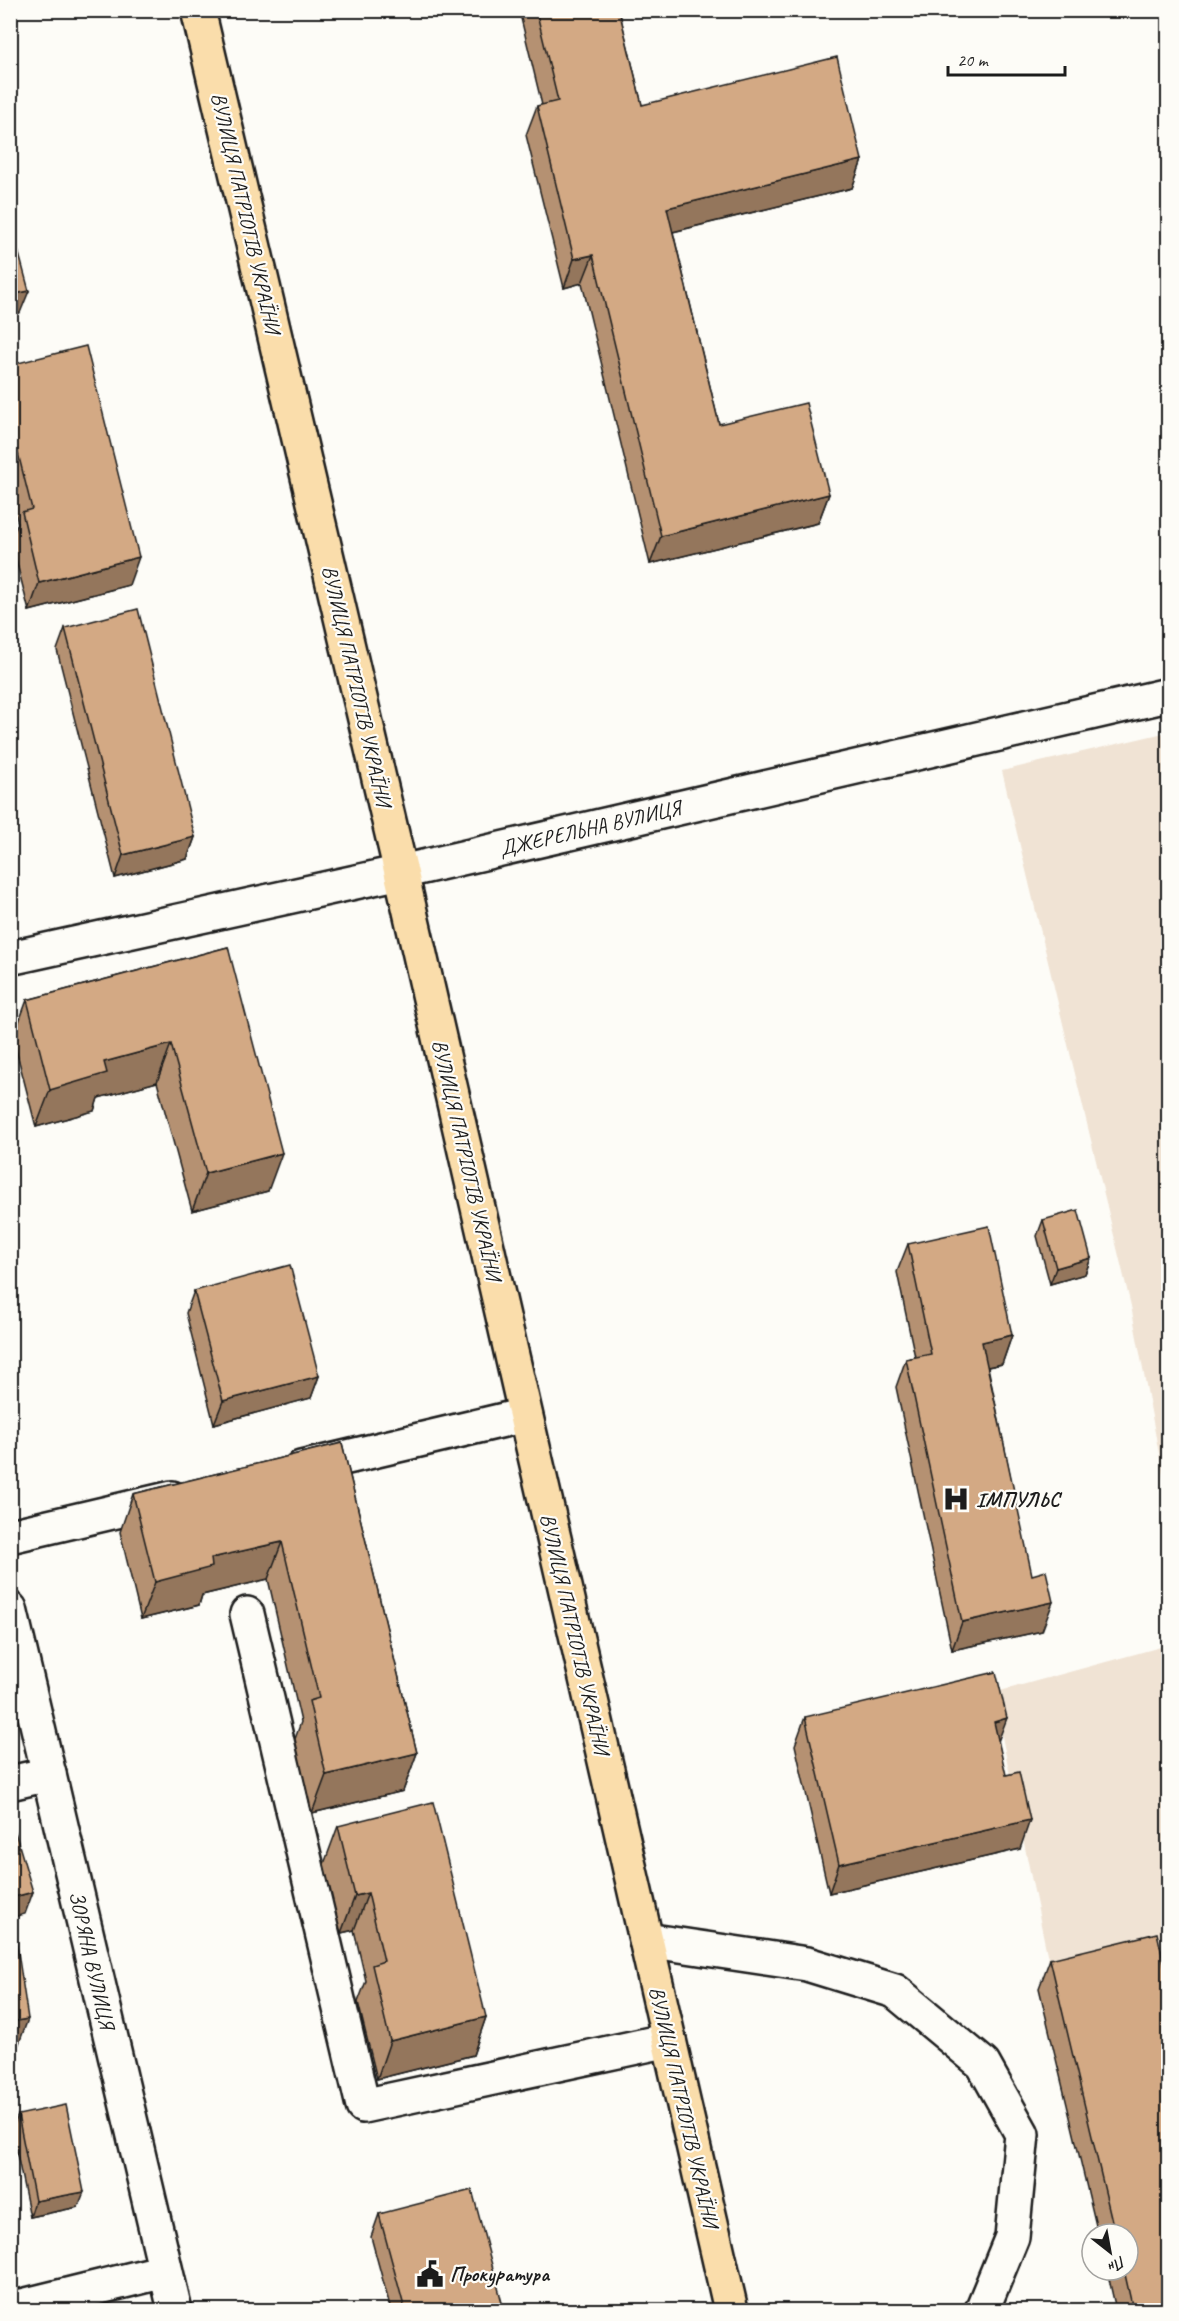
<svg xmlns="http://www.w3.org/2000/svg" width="1179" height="2321" viewBox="0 0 1179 2321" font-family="Caveat,sans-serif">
  <rect width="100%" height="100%" fill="#fdfcf7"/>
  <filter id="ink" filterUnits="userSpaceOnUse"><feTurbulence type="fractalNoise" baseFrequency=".0167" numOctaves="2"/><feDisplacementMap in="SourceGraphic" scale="12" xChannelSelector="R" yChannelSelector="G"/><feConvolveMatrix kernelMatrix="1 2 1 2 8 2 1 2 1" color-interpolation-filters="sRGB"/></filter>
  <g filter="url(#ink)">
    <g fill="#f0e3d4">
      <polygon points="1168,732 1168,1501 1131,1306 1002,771"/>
      <polygon points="1168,1645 1168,2310 1128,2270 1128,2234 1110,2234 1046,1949 993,1693"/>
    </g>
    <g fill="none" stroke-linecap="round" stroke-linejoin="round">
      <defs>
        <g id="minor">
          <polyline points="10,958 401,872 1168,695"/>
          <polyline points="301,1468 525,1415"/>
          <polyline points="10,1536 172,1498"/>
          <polyline points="10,1609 175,2310"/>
          <polyline points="247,1614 363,2106 669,2040"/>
          <polyline points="10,1783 49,1774"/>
          <polyline points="646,1940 807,1964 895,1991 983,2064 1022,2134 1012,2237 982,2310"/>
          <polyline points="10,2309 165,2271"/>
        </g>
        <polyline id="major" points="198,10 401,872 731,2310"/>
      </defs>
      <use href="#minor" stroke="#1c1c1c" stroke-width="38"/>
      <use href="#major" stroke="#1c1c1c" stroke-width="38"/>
      <use href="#minor" stroke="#fdfcf7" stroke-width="33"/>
      <use href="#major" stroke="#faddab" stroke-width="33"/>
    </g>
    <g fill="#b59172" stroke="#1c1c1c" stroke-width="1.5">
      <polygon points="519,10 619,10 642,105 862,160 852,188 673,232 719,424 829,494 818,523 650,564 582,283 564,288 526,135 537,106 542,105"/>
      <polygon points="10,365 129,585 29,611 11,540 18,523 10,495"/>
      <polygon points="65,628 195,837 187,859 115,878 57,650"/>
      <polygon points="228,947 268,1191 192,1211 157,1082 98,1098 94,1111 36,1127 13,1038 27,1000"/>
      <polygon points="1043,1220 1091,1258 1085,1274 1050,1284 1037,1236"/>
      <polygon points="908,1244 1012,1335 1002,1364 988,1367 1042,1631 952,1650 896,1387 906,1359 915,1357 897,1272"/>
      <polygon points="194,1291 319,1376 311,1398 214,1424 186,1313"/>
      <polygon points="342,1443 417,1753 403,1791 312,1813 295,1739 301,1722 268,1579 202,1595 199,1605 141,1619 120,1532 133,1494"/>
      <polygon points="805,1717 998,1741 1020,1849 829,1893 795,1745"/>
      <polygon points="338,1826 486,2017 473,2055 377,2079 358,2002 366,1981 354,1930 341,1933 324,1864"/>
      <polygon points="1050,1959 1168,2310 1116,2310 1107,2270 1128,2270 1128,2234 1098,2234 1039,1988"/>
      <polygon points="18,2115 78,2207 30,2217 12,2130"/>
      <polygon points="379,2214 504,2310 391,2310 371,2237"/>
    </g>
    <g fill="#94765c" stroke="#1c1c1c" stroke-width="1.5">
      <polygon points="862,160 852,188 656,236 667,208"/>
      <polygon points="593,255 582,283 564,288 574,259"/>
      <polygon points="29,291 20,313 10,316 10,295"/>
      <polygon points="17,449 10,465 10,450"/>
      <polygon points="829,494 818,523 650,564 661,536"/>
      <polygon points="139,557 129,585 29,611 39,583"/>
      <polygon points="195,837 187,859 115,878 123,855"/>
      <polygon points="171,1044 157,1082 98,1098 94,1111 36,1127 50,1090 104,1062"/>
      <polygon points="282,1153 268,1191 192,1211 206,1173"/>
      <polygon points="1091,1258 1085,1274 1050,1284 1056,1268"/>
      <polygon points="1012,1335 1002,1364 972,1370 982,1342"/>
      <polygon points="319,1376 311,1398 214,1424 223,1401"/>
      <polygon points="282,1542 268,1579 202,1595 199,1605 141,1619 155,1582 211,1558"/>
      <polygon points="1053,1602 1042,1631 952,1650 962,1622"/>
      <polygon points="1007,1718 996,1747 994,1722"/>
      <polygon points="417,1753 403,1791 312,1813 326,1775"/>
      <polygon points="1030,1820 1020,1849 829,1893 839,1864"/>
      <polygon points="33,1892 25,1914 10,1918 10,1898"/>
      <polygon points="368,1893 354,1930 341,1933 355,1896"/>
      <polygon points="486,2017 473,2055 377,2079 390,2041"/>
      <polygon points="28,2019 14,2057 10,2057 10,2022"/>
      <polygon points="84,2192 78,2207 30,2217 35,2201"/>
      <polygon points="1168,2304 1168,2310 1142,2310"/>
    </g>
    <g fill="#d3a984" stroke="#1c1c1c" stroke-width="1.5">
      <polygon points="536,10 619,10 642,105 837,57 862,160 667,208 719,424 806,403 829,494 661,536 593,255 574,259 537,106 558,101"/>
      <polygon points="10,220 29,291 10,295"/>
      <polygon points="86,346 139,557 39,583 22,512 32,509 17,449 10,450 10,365"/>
      <polygon points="138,609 195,837 123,855 65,628"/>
      <polygon points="228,947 282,1153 206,1173 171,1044 104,1062 107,1073 50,1090 27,1000"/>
      <polygon points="1078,1210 1091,1258 1056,1268 1043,1220"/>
      <polygon points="989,1226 1012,1335 982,1342 1032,1575 1046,1571 1053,1602 962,1622 906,1359 931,1354 908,1244"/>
      <polygon points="290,1265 319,1376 223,1401 194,1291"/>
      <polygon points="342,1443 417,1753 326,1775 309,1701 319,1698 282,1542 211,1558 212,1567 155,1582 133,1494"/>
      <polygon points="996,1672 1007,1718 994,1722 1006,1775 1019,1772 1030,1820 839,1864 805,1717"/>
      <polygon points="433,1802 486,2017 390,2041 372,1965 384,1961 368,1893 355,1896 338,1826"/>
      <polygon points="10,1815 33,1892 10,1898"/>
      <polygon points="1157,1933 1168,1980 1168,2304 1142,2310 1133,2310 1124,2270 1128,2270 1128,2234 1115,2234 1050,1959"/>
      <polygon points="16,1939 28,2019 10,2022 10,1940"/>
      <polygon points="66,2105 84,2192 35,2201 18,2115"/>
      <polygon points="472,2190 504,2310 405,2310 379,2214"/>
    </g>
  </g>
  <defs>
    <symbol id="hospital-bare" viewBox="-9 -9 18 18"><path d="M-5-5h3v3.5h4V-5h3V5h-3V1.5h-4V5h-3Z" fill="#1c1c1c" stroke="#fdfcf7" stroke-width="2.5" paint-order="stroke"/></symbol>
    <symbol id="civic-bare" viewBox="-9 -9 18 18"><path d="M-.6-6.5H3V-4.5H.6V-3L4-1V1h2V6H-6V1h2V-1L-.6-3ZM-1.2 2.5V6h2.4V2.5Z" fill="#1c1c1c" stroke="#fdfcf7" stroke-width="2.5" paint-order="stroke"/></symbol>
  </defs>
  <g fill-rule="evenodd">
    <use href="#hospital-bare" x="937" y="1480" width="38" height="38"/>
    <use href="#civic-bare" x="411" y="2255" width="38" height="38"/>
  </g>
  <g text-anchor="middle" stroke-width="4.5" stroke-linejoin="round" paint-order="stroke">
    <g font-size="21" fill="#1c1c1c" stroke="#fdfcf7">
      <text transform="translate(246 213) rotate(77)" y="7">ВУЛИЦЯ ПАТРІОТІВ УКРАЇНИ</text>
      <text transform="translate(357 686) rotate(77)" y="7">ВУЛИЦЯ ПАТРІОТІВ УКРАЇНИ</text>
      <text transform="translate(590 828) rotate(-13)" y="7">ДЖЕРЕЛЬНА ВУЛИЦЯ</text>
      <text transform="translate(467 1160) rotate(77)" y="7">ВУЛИЦЯ ПАТРІОТІВ УКРАЇНИ</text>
      <text transform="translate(575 1634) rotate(77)" y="7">ВУЛИЦЯ ПАТРІОТІВ УКРАЇНИ</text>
      <text transform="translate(92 1960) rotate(77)" y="7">ЗОРЯНА ВУЛИЦЯ</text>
      <text transform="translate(684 2107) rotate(77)" y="7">ВУЛИЦЯ ПАТРІОТІВ УКРАЇНИ</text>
    </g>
    <g font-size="21" font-weight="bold" fill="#1c1c1c" stroke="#fdfcf7" text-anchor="start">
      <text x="976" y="1506">ІМПУЛЬС</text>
      <text x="450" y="2281">Прокуратура</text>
    </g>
  </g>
  <rect width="1179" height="2321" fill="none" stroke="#fdfcf7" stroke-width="36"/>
  <rect x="18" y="18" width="1143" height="2285" fill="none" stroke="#1c1c1c" stroke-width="2" filter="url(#ink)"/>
  <g transform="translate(1110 2252) rotate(149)"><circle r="28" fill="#fdfcf7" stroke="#a3a29f" stroke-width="1.5"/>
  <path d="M0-4.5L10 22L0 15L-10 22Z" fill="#1c1c1c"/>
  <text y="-9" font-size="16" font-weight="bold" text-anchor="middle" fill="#1c1c1c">Пн</text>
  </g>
  <path d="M948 66v9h117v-9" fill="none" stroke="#1c1c1c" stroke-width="3"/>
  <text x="957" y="66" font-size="18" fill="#1c1c1c" stroke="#fdfcf7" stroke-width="4.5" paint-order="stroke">20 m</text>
</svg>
